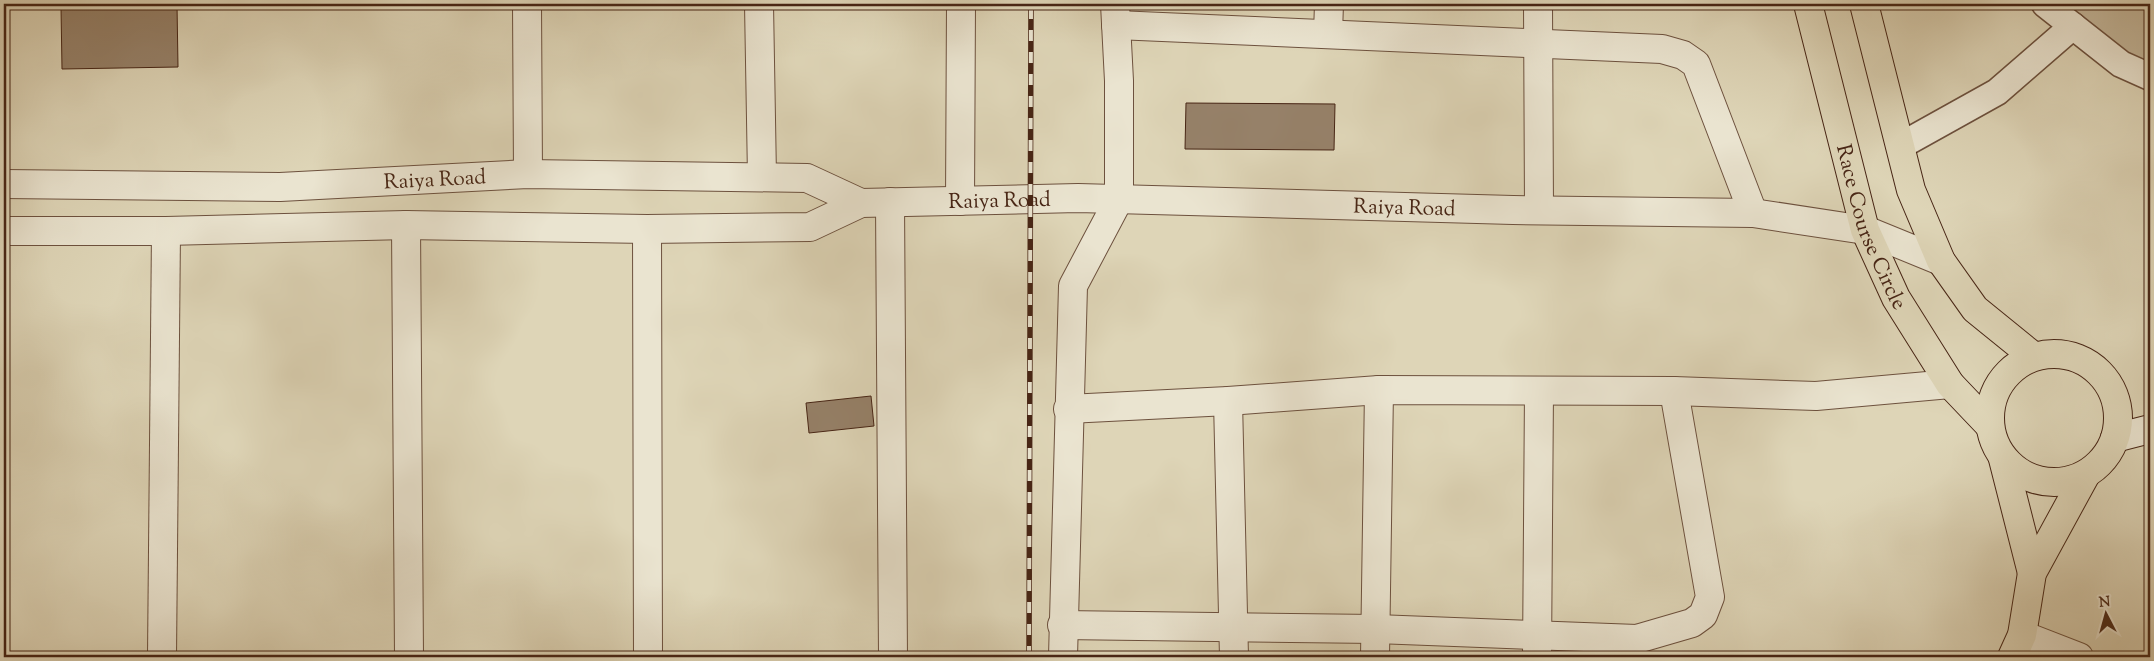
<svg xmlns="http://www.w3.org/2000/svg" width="2154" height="661" viewBox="0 0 2154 661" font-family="'Sorts Mill Goudy',serif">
  <rect width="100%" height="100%" fill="#ded5b7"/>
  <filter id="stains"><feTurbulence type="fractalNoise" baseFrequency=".004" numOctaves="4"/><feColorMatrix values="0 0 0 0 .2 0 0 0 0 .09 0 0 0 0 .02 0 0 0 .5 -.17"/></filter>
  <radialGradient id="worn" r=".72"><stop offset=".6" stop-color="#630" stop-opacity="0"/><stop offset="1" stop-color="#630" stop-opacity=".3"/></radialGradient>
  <polygon fill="#c4b79b" stroke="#866e58" points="2053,4 2150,4 2150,71"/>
  <g fill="#968169" stroke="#472515">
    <polygon points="177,5 178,67 62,69 61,7"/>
    <polygon points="1186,103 1335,104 1334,150 1185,149"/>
    <polygon points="871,396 874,426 809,433 806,403"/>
  </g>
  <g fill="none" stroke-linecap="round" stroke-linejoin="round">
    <defs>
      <g id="pedestrian">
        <polyline points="2045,4 2121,64 2150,77"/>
        <polyline points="1900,146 1997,92 2073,26"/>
      </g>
      <g id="minor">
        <polyline points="527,4 528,174"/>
        <polyline points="759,4 762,177"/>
        <polyline points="1538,4 1539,210"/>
        <polyline points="1116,25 1662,49 1683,55 1696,64 1753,213"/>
        <polyline points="1328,33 1329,4"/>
        <polyline points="890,202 893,657"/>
        <polyline points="406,225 409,657"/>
        <polyline points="647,229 648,657"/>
        <polyline points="1228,401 1234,657"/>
        <polyline points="1068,409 1228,401 1379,390 1674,391 1816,396 1950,384"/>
        <polyline points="1062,625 1376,629 1637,639 1692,623 1703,615 1710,597 1674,391"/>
        <polyline points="2022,635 2079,657"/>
        <polyline points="162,657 166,231"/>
        <polyline points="1063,657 1073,286 1119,199"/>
        <polyline points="1375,657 1379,390"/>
        <polyline points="1537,657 1539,391"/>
      </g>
      <g id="tertiary">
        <polyline points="1115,4 1119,81 1119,199"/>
        <path id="s1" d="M4,184L280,187L528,174L807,178L861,203"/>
        <polyline points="960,201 961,4"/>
        <path id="s2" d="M4,231H166L406,225L647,229L810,227L861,203L1078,198L1513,210L1753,213L1865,230L1941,261"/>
      </g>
      <polyline id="secondary" points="2115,438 2150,429"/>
      <g id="primary">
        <path id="s3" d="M1808,4L1865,230L1896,298L1950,384L1989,425"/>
        <polyline points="1864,4 1911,190 1941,261 1975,309 2033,356"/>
        <circle cx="2054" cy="418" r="64"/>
        <polyline points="2003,459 2032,573"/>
        <polyline points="2012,657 2022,635 2032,573 2085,476"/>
      </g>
    </defs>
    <use href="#pedestrian" stroke="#6d513e" stroke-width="29"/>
    <use href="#minor" stroke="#6d513e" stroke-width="30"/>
    <use href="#tertiary" stroke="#6d513e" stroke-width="30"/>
    <use href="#secondary" stroke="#472515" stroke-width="30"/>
    <use href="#primary" stroke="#472515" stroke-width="30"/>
    <use href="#pedestrian" stroke="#eae4d0" stroke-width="26"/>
    <use href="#minor" stroke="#eae4d0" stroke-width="28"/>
    <use href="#tertiary" stroke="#eae4d0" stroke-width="28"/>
    <use href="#secondary" stroke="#eae4d0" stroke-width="28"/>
    <use href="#primary" stroke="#ded5b7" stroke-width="28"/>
    <defs>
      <polyline id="rail" points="1029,657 1031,4"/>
    </defs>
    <use href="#rail" stroke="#472515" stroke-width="5.5"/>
    <use href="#rail" stroke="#eae4d0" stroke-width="4" stroke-dasharray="11" stroke-linecap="butt"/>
  </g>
  <g text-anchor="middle" stroke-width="4.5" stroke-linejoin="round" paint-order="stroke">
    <g font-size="21" fill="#472515" stroke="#eae4d0">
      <text dy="7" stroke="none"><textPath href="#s1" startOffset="431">Raiya Road</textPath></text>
      <text dy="7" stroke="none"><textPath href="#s2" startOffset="1001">Raiya Road</textPath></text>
      <text dy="7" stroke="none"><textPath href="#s2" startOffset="1406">Raiya Road</textPath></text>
      <text dy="7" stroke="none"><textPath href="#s3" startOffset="232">Race Course Circle</textPath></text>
    </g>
  </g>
  <rect width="2154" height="661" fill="none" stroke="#ded5b7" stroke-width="20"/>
  <rect x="5" y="5" width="2144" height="651" fill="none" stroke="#472515" stroke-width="2.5"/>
  <rect x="10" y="10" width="2134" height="641" fill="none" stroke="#472515"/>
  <g transform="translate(2106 614) rotate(354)" stroke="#eae4d0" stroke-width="4" paint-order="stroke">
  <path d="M0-4L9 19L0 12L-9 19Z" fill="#472515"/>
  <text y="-8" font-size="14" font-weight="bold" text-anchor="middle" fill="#472515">N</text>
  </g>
  <rect width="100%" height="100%" filter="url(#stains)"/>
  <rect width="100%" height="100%" fill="url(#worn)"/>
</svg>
